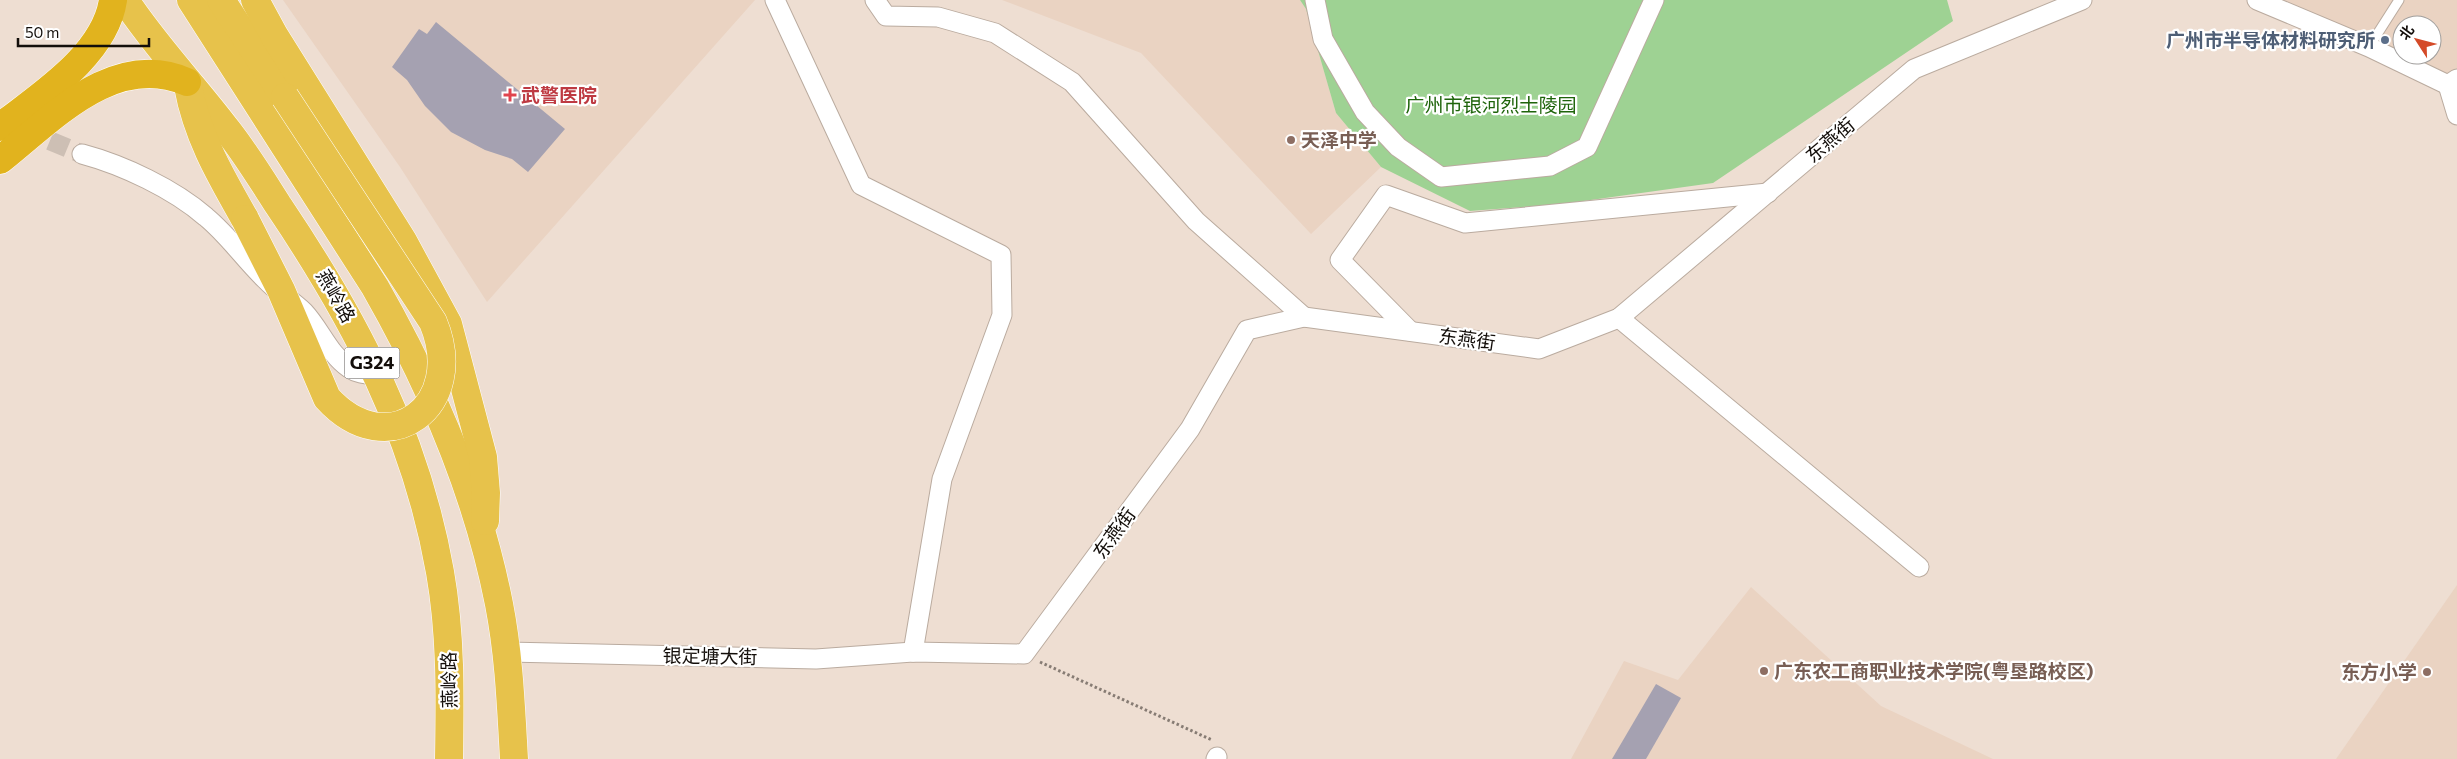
<svg xmlns="http://www.w3.org/2000/svg" width="2457" height="759" viewBox="0 0 2457 759" font-family="Commissioner,'Noto Sans SC',sans-serif">
  <rect width="100%" height="100%" fill="#eeded2"/>
  <g fill="#ead3c2">
    <polygon points="283,0 755,0 487,302 400,167"/>
    <polygon points="1002,0 1300,0 1306,9 1336,113 1381,167 1311,234 1141,53"/>
    <polygon points="2277,0 2457,0 2457,70 2448,75 2402,55 2432,55 2432,25 2402,25 2402,55"/>
    <polygon points="2457,585 2457,759 2336,759"/>
    <polygon points="1751,587 1881,706 1993,759 1571,759 1624,661 1678,680"/>
  </g>
  <polygon fill="#9ed293" points="1300,0 1947,0 1953,21 1713,183 1562,204 1470,211 1381,167 1336,113 1306,9"/>
  <g fill="#a5a1b1">
    <polygon points="436,22 565,129 528,172 512,159 485,150 451,132 425,106 407,80 392,67 419,29 427,34"/>
    <polygon points="1656,684 1681,698 1646,759 1612,759"/>
  </g>
  <g fill="none" stroke-linecap="round" stroke-linejoin="round">
    <polyline stroke="#cdbfb4" stroke-width="19" stroke-dasharray="19 9" stroke-linecap="butt" points="24,130 82,154"/>
    <defs>
      <polyline id="service" points="2369,47 2399,0"/>
      <g id="minor">
        <polyline points="775,0 861,185 1001,255 1002,315 942,479 913,652"/>
        <polyline points="875,0 886,16 938,17 995,33 1072,82 1196,221 1304,317"/>
        <polyline points="1315,0 1323,39 1365,112 1398,147 1441,177 1550,166 1587,147 1654,0"/>
        <polyline points="2257,0 2369,47 2448,85 2457,79"/>
        <polyline points="2448,85 2457,115"/>
        <path d="M82,154C123,165 174,189 206,217C229,236 245,260 266,280C277,292 292,300 304,312C320,329 329,354 349,368C358,374 367,374 377,375"/>
        <polyline points="1619,318 1919,567"/>
        <polyline points="1410,331 1340,260 1386,195 1465,223 1768,193"/>
        <polyline points="506,652 816,659 913,652 1024,654 1190,429 1247,330 1304,317 1539,349 1619,318 1914,69 2082,0"/>
        <polyline points="1216,759 1217,757"/>
      </g>
      <g id="trunk">
        <path d="M125,0C156,47 194,86 228,131C246,154 262,180 278,205C355,319 416,435 440,572C451,634 450,696 449,759"/>
        <path d="M191,0L375,287C431,385 477,492 499,604C509,655 511,707 514,759"/>
        <polyline points="221,0 285,97"/>
        <polyline points="255,0 274,35 403,241 448,324 483,457 486,493 485,521"/>
        <path d="M188,86C197,136 220,175 245,219"/>
      </g>
      <g id="motorway">
        <path d="M0,127C41,95 105,55 113,0"/>
        <path d="M0,160C52,119 114,50 187,82"/>
      </g>
    </defs>
    <use href="#service" stroke="#baab9f" stroke-width="11"/>
    <use href="#minor" stroke="#baab9f" stroke-width="21"/>
    <use href="#trunk" stroke="#fff" stroke-width="29"/>
    <use href="#motorway" stroke="#fff" stroke-width="29"/>
    <polyline stroke="#877c74" stroke-width="3" stroke-dasharray="2.5 2.5" stroke-linecap="butt" points="1040,662 1212,740"/>
    <use href="#service" stroke="#fff" stroke-width="9"/>
    <use href="#minor" stroke="#fff" stroke-width="19"/>
    <use href="#trunk" stroke="#e7c24b" stroke-width="28"/>
    <use href="#motorway" stroke="#e1b31e" stroke-width="28"/>
    <defs>
      <path id="trunk-bridge" d="M245,219L281,290L327,398C388,465 468,406 433,322L285,97"/>
    </defs>
    <use href="#trunk-bridge" stroke="#fff" stroke-width="29" stroke-linecap="butt"/>
    <use href="#trunk-bridge" stroke="#e7c24b" stroke-width="28"/>
  </g>
  <circle fill="#5c6f8a" stroke="#fff" stroke-width="2" cx="2385" cy="40" r="5"/>
  <path fill="#e0444e" stroke="#fff" stroke-width="2" d="M507.5 87.5h5v5h5v5h-5v5h-5v-5h-5v-5h5z"/>
  <g fill="#8d6e63" stroke="#fff" stroke-width="2">
    <circle cx="1291" cy="140" r="5"/>
    <circle cx="1764" cy="671" r="5"/>
    <circle cx="2427" cy="672" r="5"/>
  </g>
  <g text-anchor="middle" stroke-width="4.5" stroke-linejoin="round" paint-order="stroke">
    <rect fill="#fff" stroke="#5a5654" stroke-width="1" x="344.5" y="347.5" width="55" height="31" rx="4"/>
    <g font-size="18" font-weight="bold" fill="#130e0a">
      <text x="372" y="369">G324</text>
    </g>
    <g font-size="19" font-weight="bold" fill="#4e5e75" stroke="#fff" text-anchor="end">
      <text x="2375" y="47">广州市半导体材料研究所</text>
    </g>
    <g font-size="19" font-weight="bold" fill="#be3a42" stroke="#fff" text-anchor="start">
      <text x="521" y="102">武警医院</text>
    </g>
    <g font-size="19" fill="#1e640a" stroke="#fff">
      <text x="1491" y="112">广州市银河烈士陵园</text>
    </g>
    <g font-size="19" font-weight="bold" fill="#785e54" stroke="#fff" text-anchor="start">
      <text x="1301" y="147">天泽中学</text>
      <text x="1774" y="678">广东农工商职业技术学院(粤垦路校区)</text>
      <text x="2417" y="679" text-anchor="end">东方小学</text>
    </g>
    <g font-size="19" fill="#130e0a" stroke="#fff">
      <text transform="translate(1830 140) rotate(-40)" y="7">东燕街</text>
      <text transform="translate(336 296) rotate(60)" y="7">燕岭路</text>
      <text transform="translate(1467 339) rotate(8)" y="7">东燕街</text>
      <text transform="translate(1114 533) rotate(-54)" y="7">东燕街</text>
      <text transform="translate(710 656) rotate(1)" y="7">银定塘大街</text>
      <text transform="translate(449 680) rotate(-91)" y="7">燕岭路</text>
    </g>
  </g>
  <g transform="translate(2417 40) rotate(306)"><circle r="24" fill="#ffffff" stroke="#a19f9d"/>
  <path d="M0-4L9 19L0 12L-9 19Z" fill="#d44a28"/>
  <text y="-8" font-size="14" font-weight="bold" text-anchor="middle" fill="#130e0a">北</text>
  </g>
  <path d="M18 38v8h131v-8" fill="none" stroke="#130e0a" stroke-width="2.5"/>
  <text x="25" y="38" font-size="15" fill="#130e0a" stroke="#ffffff" stroke-width="4" paint-order="stroke">50 m</text>
</svg>
